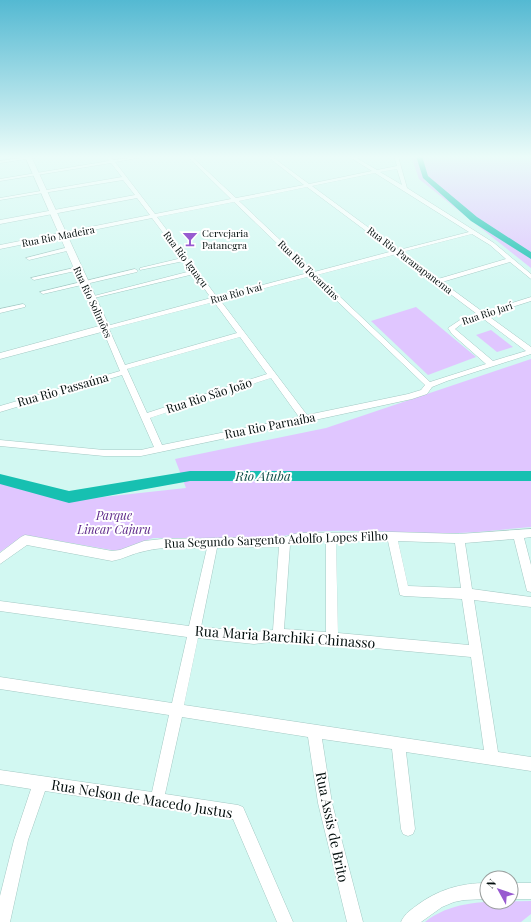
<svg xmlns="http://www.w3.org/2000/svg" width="531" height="922" viewBox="0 0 531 922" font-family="'Playfair Display',serif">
  <rect width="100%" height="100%" fill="#d2f8f2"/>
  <g fill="#e0c6ff">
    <polygon points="411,156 531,156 531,268 419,179"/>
    <polygon points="416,307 476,357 428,375 371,321"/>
    <polygon points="491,330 513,347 497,352 476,335"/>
    <path d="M531,359V527C507,529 482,532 458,533C398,535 333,524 273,538H153L117,551L25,535L0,552V481L66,501L186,488L175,459L326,428Z"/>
    <path d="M531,901V914L521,922H425C455,898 495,902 531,901Z"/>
  </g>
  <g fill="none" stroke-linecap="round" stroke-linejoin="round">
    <g fill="#17c0b1" fill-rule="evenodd">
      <polygon points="416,156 422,156 428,176 477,217 531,252 531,259 471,221 423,178"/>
      <polygon points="190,471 531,471 531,481 190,481 69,503 0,484 0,474 69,491"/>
    </g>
    <defs>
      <g id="street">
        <polygon points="35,156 45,156 0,163 0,161"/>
        <path d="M106,156H110L113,160L148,156L115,162L155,214L231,199L187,156H191L236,198L304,185L267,156H271L309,184L372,171L348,156H353L377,170L397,166L394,156H398L407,188L494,243L531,274V279L510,262L442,282L483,312L531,297V301L487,315L531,347V354L447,381L432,387L427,394L412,399L310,421L306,423L303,422L141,456H104L0,446V440L104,450H141L154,447L122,375L0,412V406L120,371L102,328L103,327L211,298L194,274L90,299V297L191,271L184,261L140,270V268L182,258L152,218L0,249V245L150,215L137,198L0,224V220L135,195L123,180L0,200V198L122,177L111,163L0,181V179L109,161ZM397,169L402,185L380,172ZM375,173L469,232L399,250L312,186ZM307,187L393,251L314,272L239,201ZM234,202L308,273L217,297L157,217ZM472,234L490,245L506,259L438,279L402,252ZM397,254L477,314L460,320L448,328L452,334L486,364L430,382L317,275ZM311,276L425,385L421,390L408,394L307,415L220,300ZM214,302L237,333L125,365L109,329ZM481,317L526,351L493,361L455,329L464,322ZM240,337L267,374L147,413L127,369ZM271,378L299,417L162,445L150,418Z"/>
        <polygon points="69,247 72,249 71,250 29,260 26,258"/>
        <polygon points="78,267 80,268 80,270 34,280 31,278"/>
        <polygon points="135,269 138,271 137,272 43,294 40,292"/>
        <polygon points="23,304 25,305 25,307 0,313 0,309"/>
        <path d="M531,529V537L524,538L531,565V592L527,591L514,539L465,543L472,589L531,597V607L474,600L498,752L531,757V771L406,752L415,829L413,834L408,836L403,834L401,829L392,749L322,739L332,803L363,922H347L318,803L308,737L182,717L165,794L238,805L243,807L293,922H277L233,819L45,791L28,840L10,922H0V896L14,840L31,789L0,784V770L152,792L169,715L0,689V677L172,703L187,637L0,611V601L189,626L207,548C187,548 164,546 145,551C133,553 124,559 112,561L27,545L0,564V553L21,537L25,535L112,551L120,550L144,541L162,539L285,537L298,533L392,532L459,534ZM298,541H326V632L284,629L290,545ZM336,541H388L400,595L404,596L462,599L469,645L338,633ZM398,541L455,543L461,588L408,586ZM279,547L273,630L254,632L201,627L217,548ZM198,638L254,644L278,641L332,644L471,657L484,750L184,705Z"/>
        <path d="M487,883V899L464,900L454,902L442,907L421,922H401C404,915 409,911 416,906C437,890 460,883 487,883Z"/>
        <rect x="511" y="883" width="20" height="16"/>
      </g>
      <polygon id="secondary" points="25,156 31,156 110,328 109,330 0,359 0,353 99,326"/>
    </defs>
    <use href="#street" stroke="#a4c9c4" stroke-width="1"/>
    <use href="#secondary" stroke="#a4c9c4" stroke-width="1"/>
    <use href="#street" fill="#fff" fill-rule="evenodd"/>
    <use href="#secondary" fill="#fff" fill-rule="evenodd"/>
  </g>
  <linearGradient id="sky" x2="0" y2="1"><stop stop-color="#54b9d2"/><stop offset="0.55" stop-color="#ebfcf9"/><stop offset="1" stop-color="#ebfcf9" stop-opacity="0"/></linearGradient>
  <rect width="531" height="285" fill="url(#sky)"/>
  <defs>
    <symbol id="bar-bare" viewBox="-9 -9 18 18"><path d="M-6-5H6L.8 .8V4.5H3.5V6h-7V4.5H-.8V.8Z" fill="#985ad0" stroke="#fff" stroke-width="2.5" paint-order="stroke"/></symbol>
  </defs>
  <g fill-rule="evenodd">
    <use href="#bar-bare" x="179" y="228" width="22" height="22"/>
  </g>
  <g text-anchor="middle" stroke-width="4" stroke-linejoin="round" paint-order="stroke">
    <g font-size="10" fill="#030e0d" stroke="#fff" text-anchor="start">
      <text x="202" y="237">Cervejaria<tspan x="202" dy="12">Patanegra</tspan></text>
    </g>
    <g font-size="10" fill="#030e0d" stroke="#fff">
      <text transform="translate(58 236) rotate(-11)" y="4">Rua Rio Madeira</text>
      <text transform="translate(186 259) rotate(53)" y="4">Rua Rio Iguaçu</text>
      <text transform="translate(410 260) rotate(37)" y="4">Rua Rio Paranapanema</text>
      <text transform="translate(309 270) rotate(44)" y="4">Rua Rio Tocantins</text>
      <text transform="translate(236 293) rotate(-15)" y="4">Rua Rio Ivaí</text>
      <text transform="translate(93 302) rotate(65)" y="4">Rua Rio Solimões</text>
      <text transform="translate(487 313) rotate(-18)" y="4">Rua Rio Jarí</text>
    </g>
    <g font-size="12" fill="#030e0d" stroke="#fff">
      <text transform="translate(63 390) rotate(-16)" y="4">Rua Rio Passaúna</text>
      <text transform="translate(209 396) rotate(-18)" y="4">Rua Rio São João</text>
      <text transform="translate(270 426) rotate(-11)" y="4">Rua Rio Parnaíba</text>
      <text transform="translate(276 540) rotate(-2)" y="4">Rua Segundo Sargento Adolfo Lopes Filho</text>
    </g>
    <g font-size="12" font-style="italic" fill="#5d2889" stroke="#fff">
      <text x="114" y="520">Parque<tspan x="114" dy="14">Linear Cajuru</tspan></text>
    </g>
    <g font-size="13" font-style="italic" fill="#104f49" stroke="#fff">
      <text x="263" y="481">Rio Atuba</text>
    </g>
    <g font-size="14" fill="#030e0d" stroke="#fff">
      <text transform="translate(285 637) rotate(4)" y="5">Rua Maria Barchiki Chinasso</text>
      <text transform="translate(142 799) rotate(9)" y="5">Rua Nelson de Macedo Justus</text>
      <text transform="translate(332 827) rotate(78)" y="5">Rua Assis de Brito</text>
    </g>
  </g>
  <g transform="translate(499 890) rotate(310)"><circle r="19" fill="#ffffff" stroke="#9a9f9e"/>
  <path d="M0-3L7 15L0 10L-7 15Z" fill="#985ad0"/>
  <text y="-6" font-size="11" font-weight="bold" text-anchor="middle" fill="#030e0d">N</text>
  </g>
</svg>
